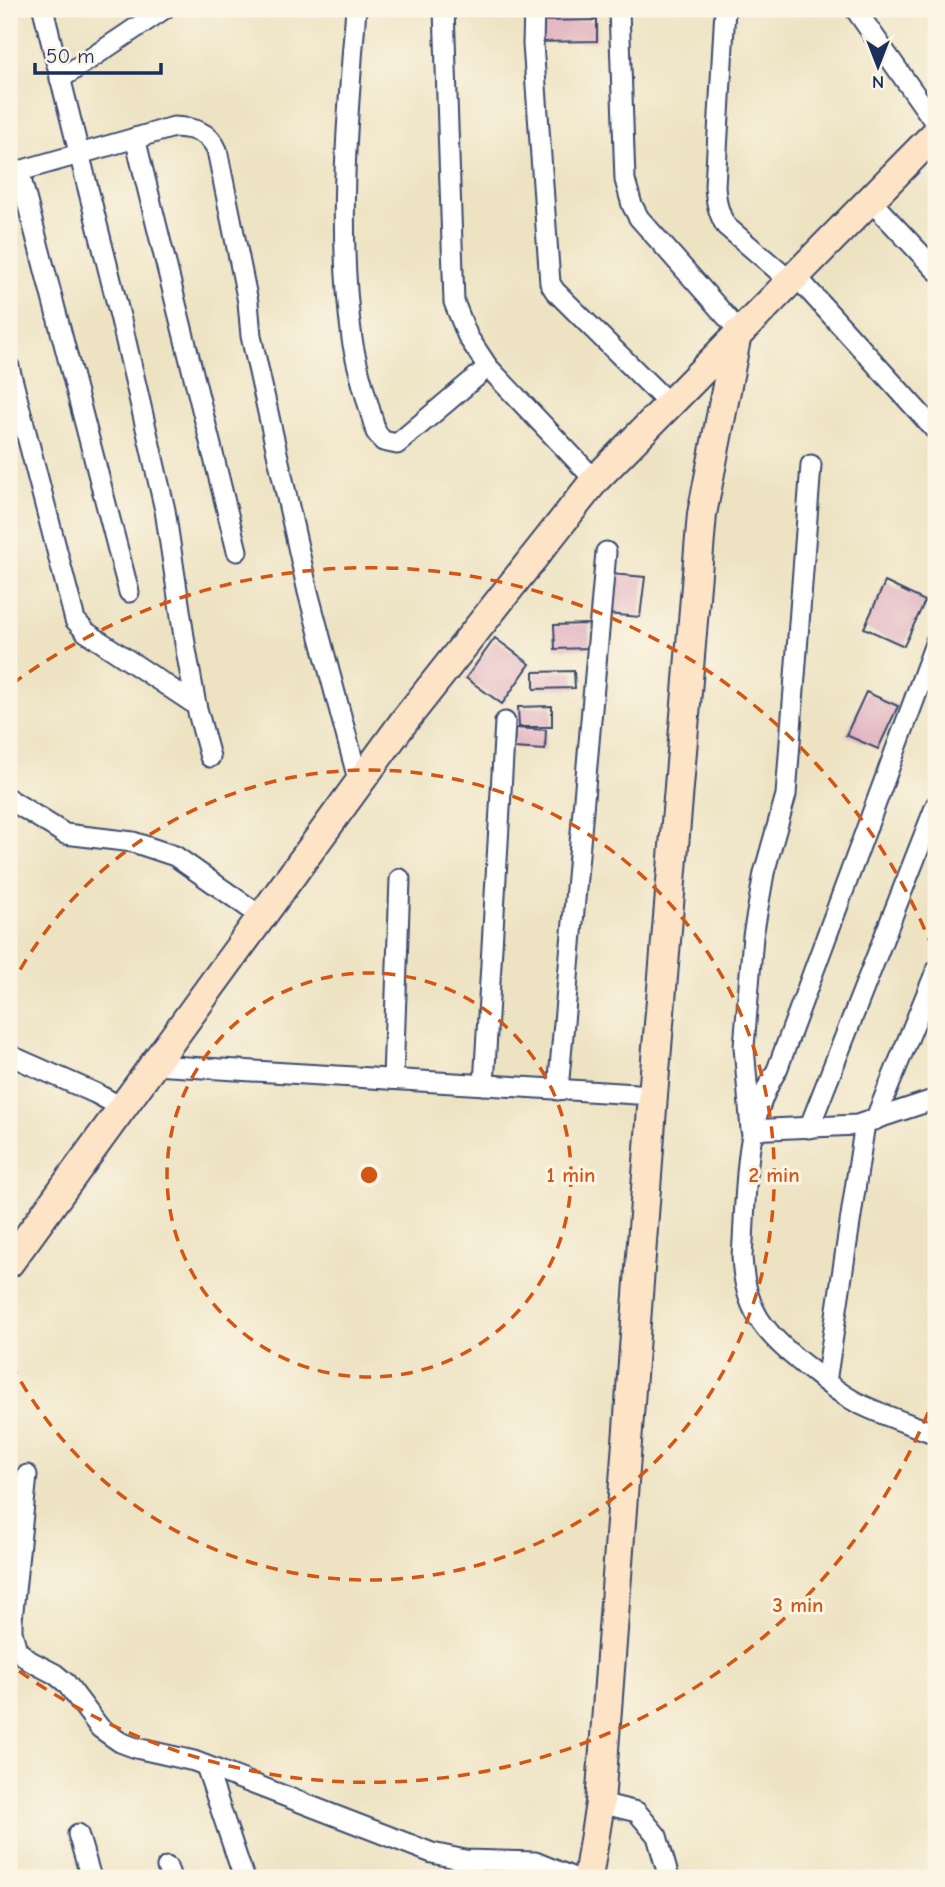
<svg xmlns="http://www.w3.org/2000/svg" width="945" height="1887" viewBox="0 0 945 1887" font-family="'Comic Neue',sans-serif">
  <rect width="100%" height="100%" fill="#fcf5e5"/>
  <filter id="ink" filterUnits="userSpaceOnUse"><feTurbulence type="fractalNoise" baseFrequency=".0143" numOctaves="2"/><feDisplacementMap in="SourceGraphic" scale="14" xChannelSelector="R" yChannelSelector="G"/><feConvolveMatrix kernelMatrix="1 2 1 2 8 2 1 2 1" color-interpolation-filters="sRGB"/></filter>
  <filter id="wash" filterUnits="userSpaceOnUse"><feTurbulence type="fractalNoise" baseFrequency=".00686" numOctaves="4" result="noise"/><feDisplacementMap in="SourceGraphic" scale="28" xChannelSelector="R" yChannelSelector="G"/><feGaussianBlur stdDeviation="1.57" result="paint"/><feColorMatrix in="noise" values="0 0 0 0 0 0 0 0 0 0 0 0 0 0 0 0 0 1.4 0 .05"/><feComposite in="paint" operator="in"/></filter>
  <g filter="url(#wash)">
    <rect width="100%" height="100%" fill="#ede3c3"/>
    <g id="blocks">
      <g fill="#deacbc">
        <polygon points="597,20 597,41 536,42 536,21"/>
        <polygon points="611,574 645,577 640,617 607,614"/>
        <polygon points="885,582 925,601 904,646 864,628"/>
        <polygon points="589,624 590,648 555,649 554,625"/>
        <polygon points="495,638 530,664 502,704 466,678"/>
        <polygon points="574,671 575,688 534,689 534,672"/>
        <polygon points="866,692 898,706 878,749 846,735"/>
        <polygon points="552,706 552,727 519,727 518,707"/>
        <polygon points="515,728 546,730 545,750 514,748"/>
      </g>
    </g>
  </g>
  <g filter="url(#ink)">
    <use href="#blocks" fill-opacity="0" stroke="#3a4a6d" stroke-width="2"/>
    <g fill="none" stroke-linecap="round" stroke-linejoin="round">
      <defs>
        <g id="street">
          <polyline points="43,9 121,320 165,510 186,650 196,705 210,757"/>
          <path d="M356,9C347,119 337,229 352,339C357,370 368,402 376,432L383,441L397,444L488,367"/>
          <polyline points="444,9 454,302 468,337 488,367 595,480"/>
          <polyline points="534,9 533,44 550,283 555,291 669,404"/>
          <polyline points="619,9 625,180 632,205 639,218 739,331"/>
          <path d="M725,9L715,186C716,201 718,213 726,226L789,280"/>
          <polyline points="855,9 936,124"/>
          <polyline points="60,79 164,9"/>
          <polyline points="135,138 237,551"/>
          <polyline points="19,171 129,592"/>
          <path d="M9,174L174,127C193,128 209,131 217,150L248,302L251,336L308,592L359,783"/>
          <polyline points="869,199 936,270"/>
          <polyline points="795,275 936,431"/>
          <polyline points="9,367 75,620 86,632 196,705"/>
          <polyline points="811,465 786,795 764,873 753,936 744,1047 751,1130 857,1125 936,1099"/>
          <path d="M936,641L777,1070C742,1125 747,1192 742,1256C744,1308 763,1332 803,1364C820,1377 836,1392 856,1402C881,1415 910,1424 936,1434"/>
          <polyline points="9,799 65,834 133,842 175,856 262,917"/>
          <polyline points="9,1055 95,1093 123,1108"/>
          <polyline points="154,1065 653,1095"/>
          <polyline points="393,1079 400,879"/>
          <polyline points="484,1085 505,722"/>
          <polyline points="558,1090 606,552"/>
          <polyline points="875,1120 936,971"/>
          <polyline points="809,1128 936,805"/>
          <polyline points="826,1382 865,1123"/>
          <polyline points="27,1475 12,1620 12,1632 17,1650 30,1661 55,1674 66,1683 100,1728 120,1742 136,1748 194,1761 432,1853 465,1860 535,1862 574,1878"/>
          <polyline points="206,1766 244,1878"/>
          <polyline points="600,1803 637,1812 657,1836 669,1878"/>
          <polyline points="78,1834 91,1878"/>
          <polyline points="167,1867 171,1878"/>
        </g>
        <g id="secondary">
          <polyline points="9,1263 405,720 595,480 936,133"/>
          <polyline points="588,1878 600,1803 653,1095 702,514 737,334"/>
        </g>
      </defs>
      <use href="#street" stroke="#3a4a6d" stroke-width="23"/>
      <use href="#secondary" stroke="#3a4a6d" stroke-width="32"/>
      <use href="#street" stroke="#fff" stroke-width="19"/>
      <use href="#secondary" stroke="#fee4c6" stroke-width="28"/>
    </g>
  </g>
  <g fill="none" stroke="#d45514" stroke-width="3.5" stroke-dasharray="12 9">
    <circle cx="369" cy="1175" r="202"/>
    <path d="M10 988A405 405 0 1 1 10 1362"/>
    <path d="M936 1393A607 607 0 0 1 12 1666M12 684A607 607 0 0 1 936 957"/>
  </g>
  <circle cx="369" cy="1175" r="10" fill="#d45514" stroke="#fcf5e5" stroke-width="3.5"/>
  <g font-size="21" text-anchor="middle" font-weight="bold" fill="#d45514" stroke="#fcf5e5" stroke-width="6" stroke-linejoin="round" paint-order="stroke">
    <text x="571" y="1182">1 min</text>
    <text x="774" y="1182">2 min</text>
    <text x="798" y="1612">3 min</text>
  </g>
  <rect width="945" height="1887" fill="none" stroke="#fcf5e5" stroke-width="35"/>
  <g transform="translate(878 66) rotate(180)" stroke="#fcf5e5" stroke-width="5" paint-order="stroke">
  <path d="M0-5L12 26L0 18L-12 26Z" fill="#1b2f5e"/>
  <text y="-10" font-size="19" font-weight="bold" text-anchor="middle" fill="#1b2f5e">N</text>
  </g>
  <path d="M35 63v10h126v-10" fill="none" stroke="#1b2f5e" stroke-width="3.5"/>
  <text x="46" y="63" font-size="21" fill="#1b2f5e" stroke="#fcf5e5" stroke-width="5" paint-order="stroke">50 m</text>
</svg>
